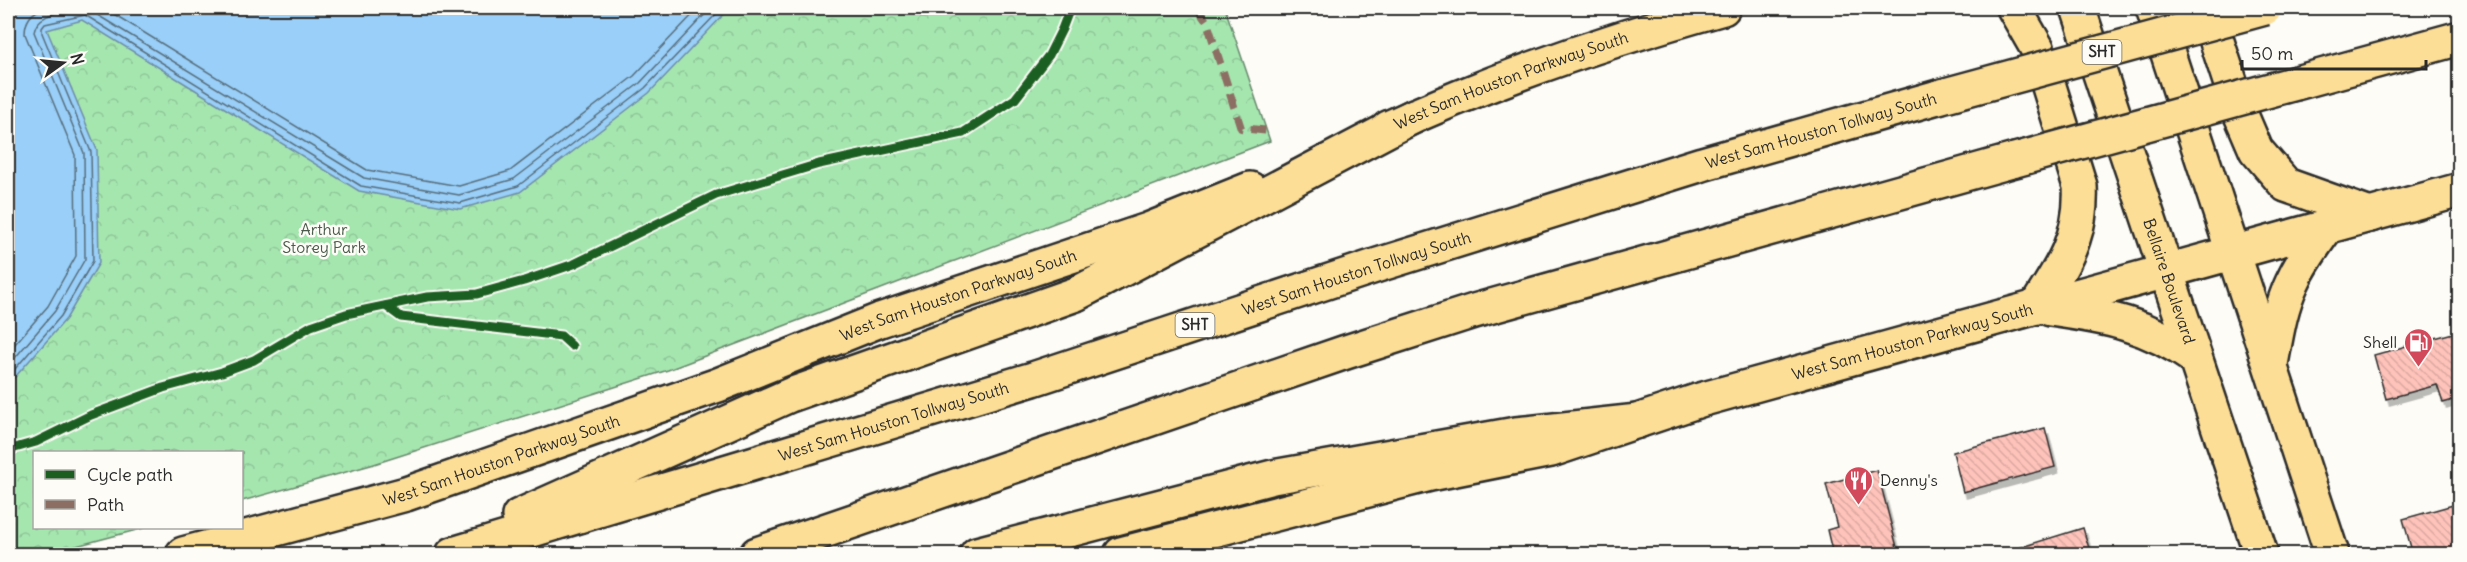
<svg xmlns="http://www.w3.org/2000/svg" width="2467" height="562" viewBox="0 0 2467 562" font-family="Delius,sans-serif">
  <defs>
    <pattern id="park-crowns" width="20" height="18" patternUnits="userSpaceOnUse" patternTransform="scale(1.5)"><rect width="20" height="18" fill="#a5e6af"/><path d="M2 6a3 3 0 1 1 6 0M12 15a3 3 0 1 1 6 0" fill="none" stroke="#8ec597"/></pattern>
    <pattern id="building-back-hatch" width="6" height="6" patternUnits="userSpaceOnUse" patternTransform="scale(1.5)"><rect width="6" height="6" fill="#fec3ba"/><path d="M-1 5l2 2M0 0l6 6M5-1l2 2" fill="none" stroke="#daa8a0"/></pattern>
    <filter id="shadow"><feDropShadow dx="3.5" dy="6" stdDeviation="0" flood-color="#0004"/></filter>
  </defs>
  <rect width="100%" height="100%" fill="#fdfcf7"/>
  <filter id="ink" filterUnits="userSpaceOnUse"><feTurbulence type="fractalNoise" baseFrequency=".0167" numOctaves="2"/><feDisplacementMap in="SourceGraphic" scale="12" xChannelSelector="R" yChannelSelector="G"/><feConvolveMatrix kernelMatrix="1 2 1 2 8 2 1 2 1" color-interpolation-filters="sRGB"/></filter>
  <g filter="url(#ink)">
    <polygon fill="url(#park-crowns)" stroke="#68886d" stroke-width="1.5" points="8,8 1225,8 1270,141 668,370 371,465 242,501 242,452 34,452 34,528 144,528 46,554 8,554"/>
    <polygon fill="#99cff8" stroke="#6d8da6" stroke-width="1.5" points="8,8 730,8 649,93 520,192 460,209 359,191 82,20 47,30 97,150 99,263 66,319 8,385"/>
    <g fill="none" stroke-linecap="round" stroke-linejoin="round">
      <g stroke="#576d7d" stroke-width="1.5">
        <polyline points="86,8 364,178 459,195 514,179 640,83 711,8"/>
        <polyline points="104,8 367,170 459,186 510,171 634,76 699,8"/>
        <path d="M8,352L48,306L76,256L75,155L25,34C25,21 31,12 44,8"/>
        <path d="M8,366L55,311L85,259L84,153L34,32C37,13 62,12 77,8"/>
        <polyline points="8,377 61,316 93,261 91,152 42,33 42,28 45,24 85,15 361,186 460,203 518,186 645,88 722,8"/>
      </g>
    </g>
    <g fill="url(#building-back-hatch)" stroke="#2b2b2b" stroke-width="1.5" filter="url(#shadow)">
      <polygon points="2460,331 2460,398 2443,403 2437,385 2386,399 2374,355"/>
      <polygon points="2045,428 2055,467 1963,492 1953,452"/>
      <polygon points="1877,470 1899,555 1833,555 1827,530 1837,527 1826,484"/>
      <polygon points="2460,503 2460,555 2413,555 2403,519"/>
      <polygon points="2083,528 2091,555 2013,555 2012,550"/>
    </g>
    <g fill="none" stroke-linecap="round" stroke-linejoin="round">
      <defs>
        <g id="major">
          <path d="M2014,8L2037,48L2080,186C2083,236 2062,267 2036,307"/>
          <path id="s1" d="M2078,8L2261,554"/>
          <polyline points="2153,8 2332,554"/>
          <polyline points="2206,8 2241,115 2256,150 2286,185 2370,215"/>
          <path id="s2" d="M1388,128C1496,78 1608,40 1723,8"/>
          <path d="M2050,309C2107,317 2147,324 2195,358"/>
          <path d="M2271,364C2276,337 2280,308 2292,283C2301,263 2314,245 2327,227"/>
          <path id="s3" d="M183,554L406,494L718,385L880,320L1148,230L1250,189"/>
          <path id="s4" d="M1121,554L1430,474L1551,450L1700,400L2460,190"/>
        </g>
        <g id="highway">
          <polyline points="2296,83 2460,38"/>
          <polyline points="519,516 790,395 1076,294 1414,116"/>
          <path id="s5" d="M453,554L1033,379L1378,265L1702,164L1938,97"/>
          <polyline points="757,554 1346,352 1474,311 2015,160"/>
          <polyline points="977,554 1273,477 1516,434 1638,421"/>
        </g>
      </defs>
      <use href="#major" stroke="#2b2b2b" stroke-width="38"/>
      <use href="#highway" stroke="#2b2b2b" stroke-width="38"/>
      <use href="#major" stroke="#fdde96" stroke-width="33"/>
      <use href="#highway" stroke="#fdde96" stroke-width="33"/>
      <defs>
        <g id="highway-bridge">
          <polyline points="1938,97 2265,8"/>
          <polyline points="2015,160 2296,83"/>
        </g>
      </defs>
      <use href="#highway-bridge" stroke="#2b2b2b" stroke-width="38" stroke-linecap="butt"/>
      <use href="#highway-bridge" stroke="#fdde96" stroke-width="33"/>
      <polyline stroke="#8d6e63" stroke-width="8" stroke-dasharray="15 8" stroke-linecap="butt" points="1197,8 1207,22 1241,128 1271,131"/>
      <defs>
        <g id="cycleway">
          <polyline points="386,306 401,317 561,336 572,346"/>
          <polyline points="8,450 36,442 91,415 163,388 222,372 254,360 311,326 346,314 427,297 477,294 524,281 574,264 716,195 819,164 963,133 1015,99 1049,55 1062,29 1070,8"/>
        </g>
      </defs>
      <use href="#cycleway" stroke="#fdfcf7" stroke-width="13"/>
      <use href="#cycleway" stroke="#1b5e20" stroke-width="9"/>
    </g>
  </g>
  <defs>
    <symbol id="fuel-pin" viewBox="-11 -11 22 30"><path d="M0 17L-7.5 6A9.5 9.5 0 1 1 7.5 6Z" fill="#d1495b" stroke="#fdfcf7"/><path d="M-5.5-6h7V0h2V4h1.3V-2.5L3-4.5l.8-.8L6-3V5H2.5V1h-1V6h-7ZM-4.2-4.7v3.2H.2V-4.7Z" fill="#fff"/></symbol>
    <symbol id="restaurant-pin" viewBox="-11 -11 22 30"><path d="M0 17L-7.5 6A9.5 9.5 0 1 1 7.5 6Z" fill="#d1495b" stroke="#fdfcf7"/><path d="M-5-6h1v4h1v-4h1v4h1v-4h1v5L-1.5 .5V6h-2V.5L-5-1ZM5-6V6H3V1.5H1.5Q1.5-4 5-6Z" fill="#fff"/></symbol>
  </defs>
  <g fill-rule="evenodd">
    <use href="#fuel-pin" x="2402" y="326" width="33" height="45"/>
    <use href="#restaurant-pin" x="1842" y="464" width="33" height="45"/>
  </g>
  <g text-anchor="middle" stroke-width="5" stroke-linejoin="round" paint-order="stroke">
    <g fill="#fdfcf7" stroke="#6a6a68" stroke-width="1.5">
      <rect x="2082.5" y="40" width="39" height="24" rx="4.5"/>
      <rect x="1175.5" y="313" width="39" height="24" rx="4.5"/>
    </g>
    <g font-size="15" font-weight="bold" fill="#2b2b2b">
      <text x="2102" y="57">SHT</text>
      <text x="1195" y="330">SHT</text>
    </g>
    <g font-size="16" fill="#2b2b2b" stroke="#fdfcf7">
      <text dy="6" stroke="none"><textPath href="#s2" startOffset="132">West Sam Houston Parkway South</textPath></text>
      <text dy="6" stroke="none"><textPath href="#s5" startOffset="1432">West Sam Houston Tollway South</textPath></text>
      <text dy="6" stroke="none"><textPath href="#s5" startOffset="946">West Sam Houston Tollway South</textPath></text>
      <text dy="6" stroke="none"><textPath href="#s1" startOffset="288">Bellaire Boulevard</textPath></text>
      <text dy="6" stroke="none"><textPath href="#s3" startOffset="818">West Sam Houston Parkway South</textPath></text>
      <text dy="6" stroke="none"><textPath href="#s4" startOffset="820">West Sam Houston Parkway South</textPath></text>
      <text dy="6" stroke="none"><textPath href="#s5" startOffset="460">West Sam Houston Tollway South</textPath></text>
      <text dy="6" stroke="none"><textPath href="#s3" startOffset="332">West Sam Houston Parkway South</textPath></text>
    </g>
    <g font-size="16" fill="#4a5a4c" stroke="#fdfcf7">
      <text x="324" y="235">Arthur<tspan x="324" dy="18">Storey Park</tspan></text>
    </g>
    <g font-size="16" fill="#2b2b2b" stroke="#fdfcf7" text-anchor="end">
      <text x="2397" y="348">Shell</text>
      <text x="1880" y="486" text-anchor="start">Denny's</text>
    </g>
  </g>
  <rect width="2467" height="562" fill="none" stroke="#fdfcf7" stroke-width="30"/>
  <rect x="15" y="15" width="2437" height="532" fill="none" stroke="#2b2b2b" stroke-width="2" filter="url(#ink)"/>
  <rect x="33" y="451" width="210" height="78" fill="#fdfcf7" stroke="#a9a8a5" stroke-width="1.5"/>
  <rect x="45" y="470" width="30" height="9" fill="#1b5e20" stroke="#a9a8a5" stroke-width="1.5"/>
  <text x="87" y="481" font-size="18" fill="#2b2b2b">Cycle path</text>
  <rect x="45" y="500" width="30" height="9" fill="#8d6e63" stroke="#a9a8a5" stroke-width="1.5"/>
  <text x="87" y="511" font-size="18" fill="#2b2b2b">Path</text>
  <g transform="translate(63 63) rotate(75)" stroke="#fdfcf7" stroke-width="4.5" paint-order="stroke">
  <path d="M0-4.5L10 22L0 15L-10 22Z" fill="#2b2b2b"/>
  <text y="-9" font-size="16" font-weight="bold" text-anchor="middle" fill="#2b2b2b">N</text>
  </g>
  <path d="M2242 60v9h184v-9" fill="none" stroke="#2b2b2b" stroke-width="3"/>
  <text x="2251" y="60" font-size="18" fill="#2b2b2b" stroke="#fdfcf7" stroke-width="4.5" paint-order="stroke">50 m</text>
</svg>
